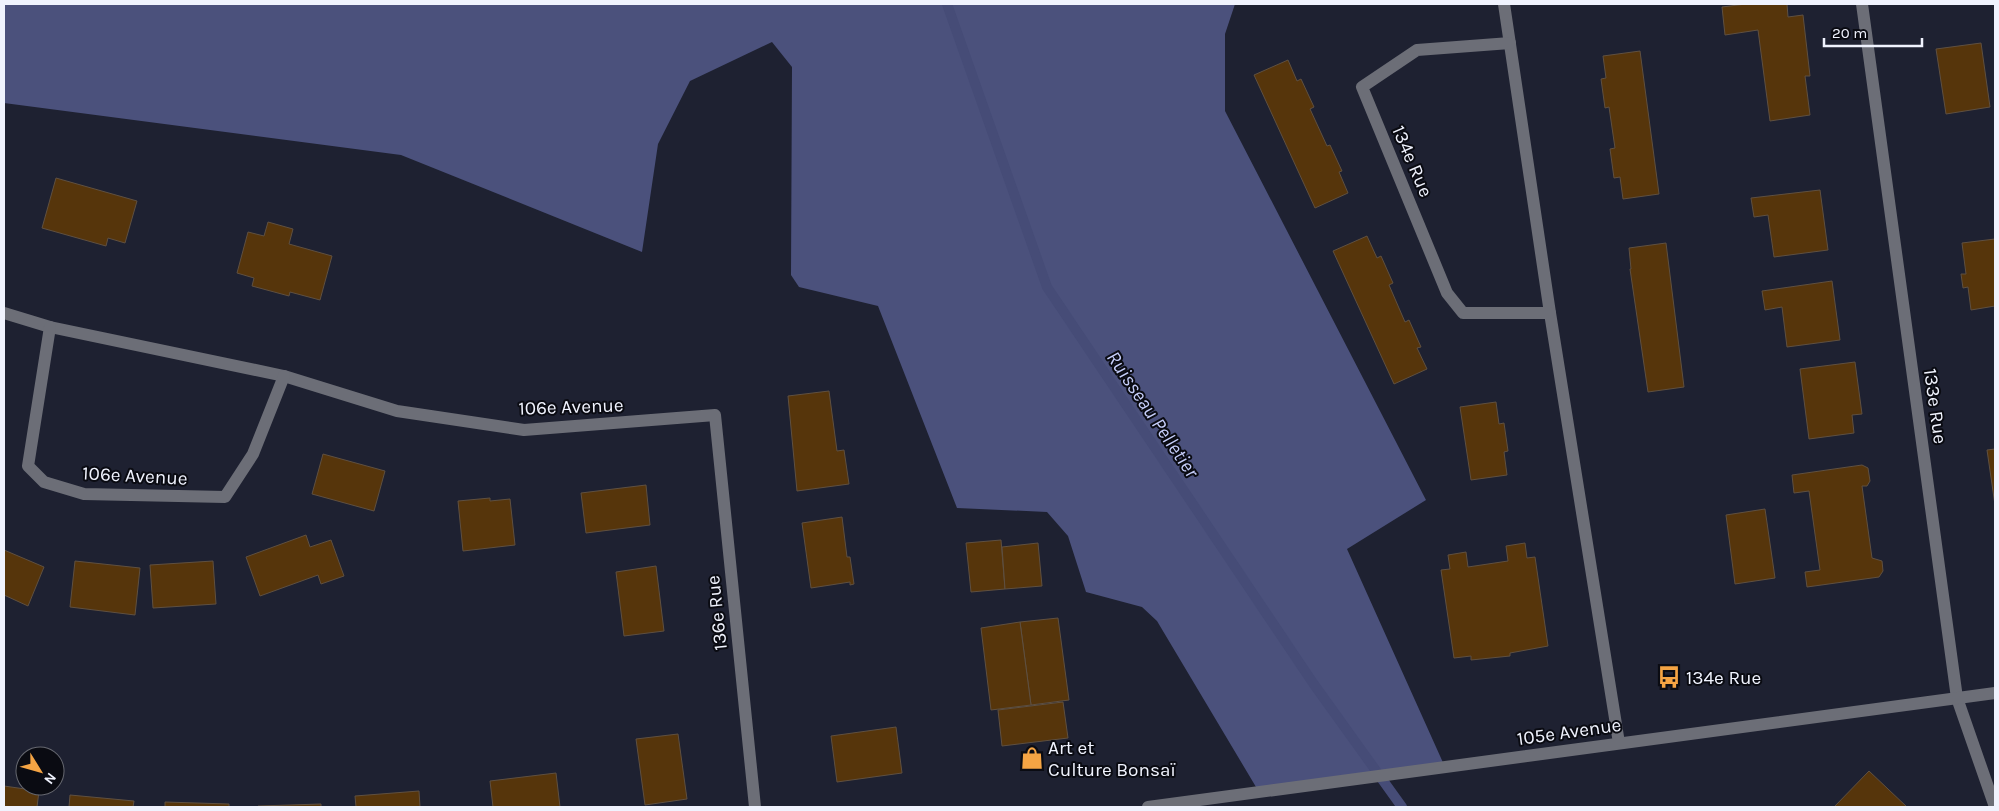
<svg xmlns="http://www.w3.org/2000/svg" width="1999" height="811" viewBox="0 0 1999 811" font-family="Karla,sans-serif">
  <rect width="100%" height="100%" fill="#1e2131"/>
  <polygon fill="#4b517c" points="4,4 1235,4 1225,34 1225,111 1426,500 1347,549 1445,767 1259,792 1157,621 1142,607 1086,592 1068,536 1047,512 957,508 878,306 799,287 791,275 792,67 772,42 690,81 658,144 642,252 401,155 4,103"/>
  <g fill="none" stroke-linecap="round" stroke-linejoin="round">
    <polyline stroke="#464c77" stroke-width="10" points="947,4 1047,287 1313,683 1402,807"/>
  </g>
  <g fill="#56350b" stroke="#5f5041">
    <polygon points="1746,4 1787,4 1788,17 1803,15 1810,76 1805,76 1810,115 1770,121 1758,30 1725,35 1722,7"/>
    <polygon points="1981,43 1990,107 1946,114 1936,49"/>
    <polygon points="1640,51 1659,194 1623,199 1620,177 1614,178 1610,149 1615,148 1609,107 1605,108 1601,79 1606,78 1603,56"/>
    <polygon points="1288,60 1297,81 1301,79 1314,107 1310,109 1327,146 1330,145 1342,171 1339,172 1348,193 1315,208 1254,75"/>
    <polygon points="56,178 137,201 125,243 108,238 106,246 42,228"/>
    <polygon points="1820,190 1828,250 1774,257 1768,215 1754,217 1751,198"/>
    <polygon points="268,222 293,229 289,244 332,256 320,300 290,292 289,296 252,286 254,278 237,273 248,232 264,236"/>
    <polygon points="1367,236 1377,258 1381,256 1393,283 1389,285 1405,322 1409,320 1421,347 1417,348 1427,369 1394,384 1333,251"/>
    <polygon points="1995,239 1995,306 1971,310 1968,287 1963,288 1961,274 1966,274 1962,243"/>
    <polygon points="1666,243 1684,387 1648,392 1630,269 1631,269 1629,248"/>
    <polygon points="1832,281 1840,340 1787,347 1782,307 1765,310 1762,291"/>
    <polygon points="1855,362 1862,414 1852,415 1854,433 1809,439 1800,369"/>
    <polygon points="829,391 837,451 844,450 849,484 797,491 788,396"/>
    <polygon points="1496,402 1499,424 1504,423 1508,451 1504,452 1507,475 1471,480 1460,407"/>
    <polygon points="1995,449 1995,505 1987,450"/>
    <polygon points="323,454 385,471 374,511 312,494"/>
    <polygon points="1862,465 1868,468 1870,481 1867,486 1862,486 1872,558 1882,561 1883,571 1879,577 1807,587 1805,572 1820,570 1809,491 1794,493 1792,475"/>
    <polygon points="646,485 650,525 586,533 581,493"/>
    <polygon points="490,498 490,501 510,499 515,545 463,551 458,501"/>
    <polygon points="1765,509 1775,578 1735,584 1726,515"/>
    <polygon points="842,517 847,557 850,557 854,584 850,585 850,582 811,588 802,523"/>
    <polygon points="306,535 310,547 331,540 344,576 321,584 318,575 260,596 246,557"/>
    <polygon points="1001,540 1005,589 971,592 966,543"/>
    <polygon points="1038,543 1042,586 1005,589 1002,547"/>
    <polygon points="1525,543 1527,558 1535,557 1548,646 1510,653 1510,656 1471,660 1471,656 1454,658 1441,570 1450,569 1448,555 1466,552 1468,567 1508,561 1506,546"/>
    <polygon points="4,550 44,567 28,606 4,595"/>
    <polygon points="75,561 140,568 135,615 70,607"/>
    <polygon points="213,561 216,604 153,608 150,565"/>
    <polygon points="656,566 664,631 624,636 616,572"/>
    <polygon points="1058,618 1069,700 1031,705 1020,622"/>
    <polygon points="1020,622 1031,705 991,710 981,628"/>
    <polygon points="1063,702 1068,738 1002,746 998,710"/>
    <polygon points="896,727 902,773 837,782 831,736"/>
    <polygon points="678,734 687,799 645,805 636,739"/>
    <polygon points="1869,771 1907,807 1834,807"/>
    <polygon points="556,773 560,807 493,807 490,781"/>
    <polygon points="4,786 39,791 37,807 4,807"/>
    <polygon points="419,791 420,807 356,807 355,796"/>
    <polygon points="70,795 134,801 133,807 69,807"/>
    <polygon points="165,802 229,804 229,807 165,807"/>
    <polygon points="321,804 321,807 258,807 258,806"/>
  </g>
  <g fill="none" stroke-linecap="round" stroke-linejoin="round">
    <g stroke="#6c6e77" stroke-width="12">
      <polyline points="1504,4 1550,313 1619,743"/>
      <polyline points="1862,4 1957,698 1995,807"/>
      <polyline points="1510,43 1417,50 1362,87 1447,293 1463,313 1550,313"/>
      <polyline points="4,313 50,327 284,376 397,411 524,430 715,415 755,807"/>
      <polyline points="50,327 28,466 44,482 84,494 225,497 253,454 284,376"/>
    </g>
    <polyline stroke="#6c6e77" stroke-width="12" points="1148,807 1995,693"/>
  </g>
  <defs>
    <symbol id="bus-bare" viewBox="-9 -9 18 18"><path d="M-5-6H5V4H4V6H2V4H-2V6H-4V4H-5ZM-3.5-4V0h7V-4ZM-3.5 1.2v1.5H-2V1.2ZM2 1.2v1.5H3.5V1.2Z" fill="#f4a444" stroke="#0a0b12" stroke-width="2.5" paint-order="stroke"/></symbol>
    <symbol id="shop-bare" viewBox="-9 -9 18 18"><path d="M-5-2.5h2.3a2.7 3.5 0 0 1 5.4 0H5L5.5 6h-11ZM-1.5-2.5h3a1.5 2.3 0 0 0-3 0Z" fill="#f4a444" stroke="#0a0b12" stroke-width="2.5" paint-order="stroke"/></symbol>
  </defs>
  <g fill-rule="evenodd">
    <use href="#bus-bare" x="1653" y="661" width="32" height="32"/>
    <use href="#shop-bare" x="1016" y="742" width="32" height="32"/>
  </g>
  <g text-anchor="middle" stroke-width="4" stroke-linejoin="round" paint-order="stroke">
    <g font-size="19" fill="#f0f3fe" stroke="#0a0b12">
      <text transform="translate(1413 161) rotate(67)" y="7">134e Rue</text>
      <text transform="translate(571 406) rotate(-2)" y="7">106e Avenue</text>
      <text transform="translate(1936 406) rotate(82)" y="7">133e Rue</text>
      <text transform="translate(135 475) rotate(3)" y="7">106e Avenue</text>
      <text transform="translate(716 613) rotate(-96)" y="7">136e Rue</text>
      <text transform="translate(1569 731) rotate(-8)" y="7">105e Avenue</text>
    </g>
    <g font-size="19" fill="#f0f3fe" stroke="#0a0b12" text-anchor="start">
      <text x="1686" y="684">134e Rue</text>
      <text x="1048" y="754">Art et<tspan x="1048" dy="22">Culture Bonsaï</tspan></text>
    </g>
    <g font-size="20" font-style="italic" fill="#c6cefa" stroke="#0a0b12">
      <text transform="translate(1153 414) rotate(56)" y="7">Ruisseau Pelletier</text>
    </g>
  </g>
  <rect width="1999" height="811" fill="none" stroke="#f0f3fe" stroke-width="10"/>
  <g transform="translate(40 771) rotate(127)"><circle r="24" fill="#0a0b12" stroke="#666870"/>
  <path d="M0-4L9 19L0 12L-9 19Z" fill="#f4a444"/>
  <text y="-8" font-size="14" font-weight="bold" text-anchor="middle" fill="#f0f3fe">N</text>
  </g>
  <path d="M1824 38v8h98v-8" fill="none" stroke="#f0f3fe" stroke-width="2.5"/>
  <text x="1832" y="38" font-size="15" fill="#f0f3fe" stroke="#0a0b12" stroke-width="4" paint-order="stroke">20 m</text>
</svg>
